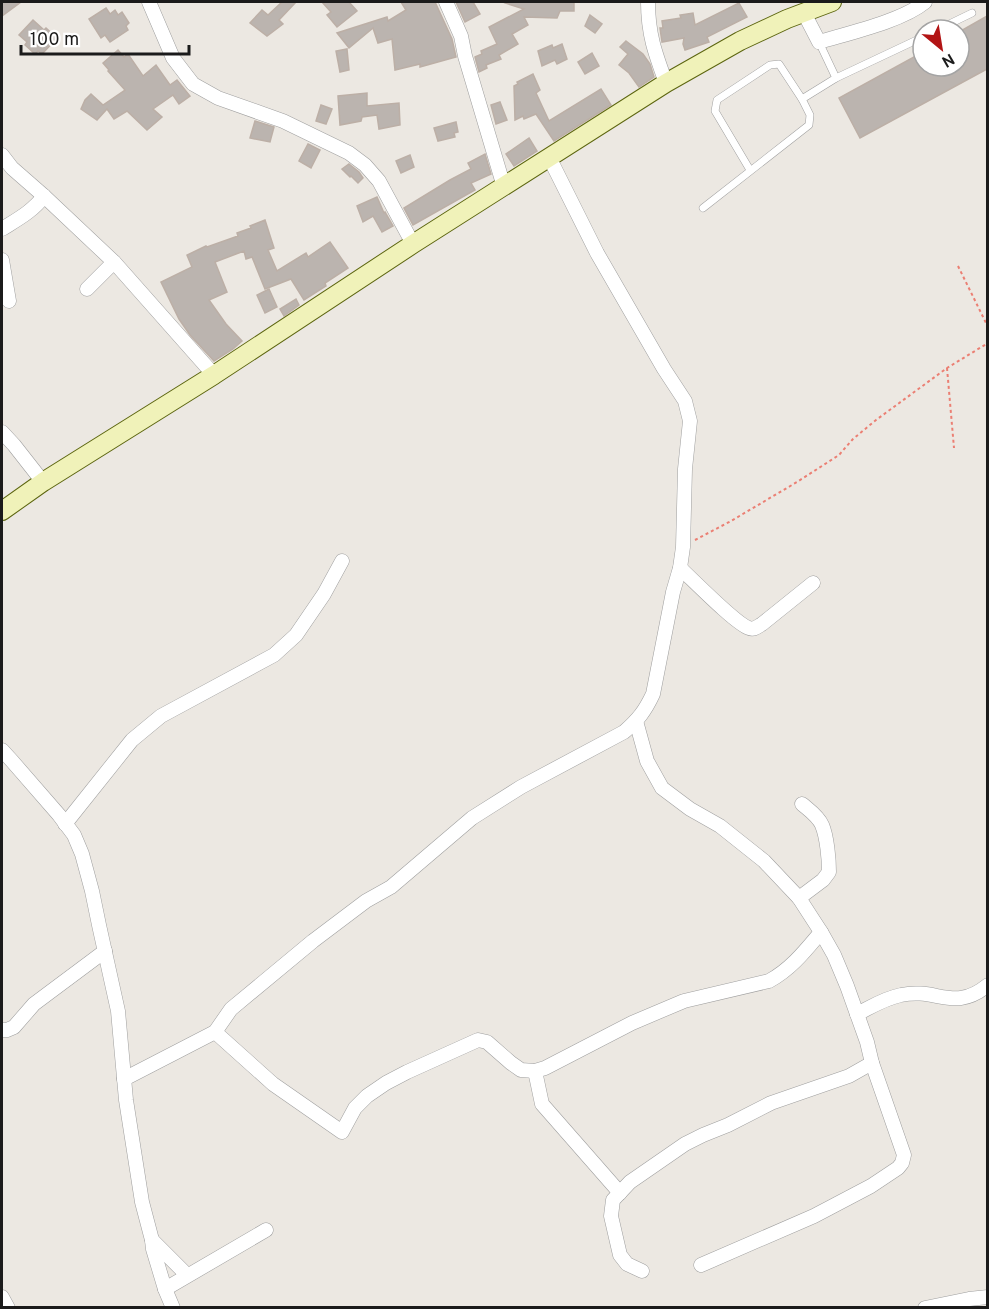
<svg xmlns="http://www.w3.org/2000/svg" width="989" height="1309" viewBox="0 0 989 1309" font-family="Overpass,sans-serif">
  <rect width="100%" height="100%" fill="#ece8e2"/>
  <g fill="#bbb4af" stroke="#bcafa6" stroke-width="1.5">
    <polygon points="2,2 21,2 2,16"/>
    <polygon points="282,2 296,2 279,20 283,24 267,36 250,23 262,10 268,15"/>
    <polygon points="322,2 349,2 357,11 337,27 327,15 331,12"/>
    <polygon points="401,2 435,2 452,39 456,57 420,67 420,64 395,70 392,39 378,43 373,28 349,48 337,33 387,17 388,21 406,10"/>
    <polygon points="456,2 473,2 480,14 465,22"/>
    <polygon points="506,2 574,2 574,11 560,11 557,18 524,17 528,25 512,34 518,44 499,55 501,59 486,65 487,68 479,72 475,57 482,54 481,51 497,44 489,27 524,9 505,3"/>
    <polygon points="739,3 747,17 707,37 709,42 685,50 683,44 684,38 662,42 660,28 663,28 662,21 681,18 680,15 693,13 695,25"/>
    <polygon points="106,8 110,14 115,10 118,15 122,12 129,23 126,26 128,30 110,42 105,35 101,38 89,19"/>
    <polygon points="590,15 602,24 595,33 585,26"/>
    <polygon points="987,16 987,69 860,138 839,98 923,52 923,66 959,66 959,32"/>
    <polygon points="33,20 44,30 46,28 57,38 42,54 38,51 35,54 25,45 27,42 19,35"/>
    <polygon points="626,41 643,54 650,64 654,77 639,87 629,73 619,65 628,54 620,47"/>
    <polygon points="562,44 567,59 557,64 555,60 542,66 538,51 552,45 553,48"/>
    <polygon points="347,49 349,70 340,72 336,51"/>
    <polygon points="118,50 124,57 128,54 143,76 156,65 170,85 177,80 190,96 179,104 173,95 153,109 162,117 147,130 127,111 114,119 107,109 97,120 81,109 85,100 91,94 103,105 125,90 108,71 109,70 103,63"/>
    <polygon points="592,53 599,66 585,74 578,62"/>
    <polygon points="533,74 540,90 536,93 549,121 601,89 611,105 554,141 536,114 524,119 523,116 515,120 514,86 518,84 517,82"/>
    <polygon points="367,93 367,106 399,103 400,125 379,129 377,115 362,117 361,121 340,125 338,96"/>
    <polygon points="500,102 507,120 496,124 491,105"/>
    <polygon points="321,105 332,109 326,124 316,121"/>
    <polygon points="255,121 274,127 270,142 250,138"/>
    <polygon points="456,122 458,132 454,133 455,137 438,141 434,128"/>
    <polygon points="529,138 537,151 514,166 506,154"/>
    <polygon points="308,144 320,150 311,168 299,161"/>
    <polygon points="485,154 491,174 471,183 475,190 413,225 404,208 450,180 471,169 468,163"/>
    <polygon points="410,155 414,167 401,173 396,161"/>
    <polygon points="349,164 359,172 363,178 358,183 351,176 350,177 342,169"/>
    <polygon points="377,197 384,213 385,212 393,226 382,232 373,216 363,222 357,206"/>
    <polygon points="265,220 274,248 268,250 277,271 306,253 308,257 330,242 348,268 325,283 326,286 304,300 291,279 265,289 252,257 246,259 244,251 215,262 227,292 209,300 226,324 242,341 233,349 214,361 190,335 179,319 161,282 192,267 187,255 206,246 207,247 238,236 237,233 251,228 250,226"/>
    <polygon points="269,289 277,307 265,313 257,295"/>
    <polygon points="296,299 299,305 284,316 280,309"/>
  </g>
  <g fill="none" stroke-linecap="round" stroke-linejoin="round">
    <defs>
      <g id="lane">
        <polyline points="937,30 972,13"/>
        <polyline points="836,78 923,37"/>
        <polyline points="750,170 715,111 717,100 770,65 779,64 802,99"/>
        <polyline points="703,208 809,125 810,115 802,99 836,78 819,42"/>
      </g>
      <g id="street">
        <polyline points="149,2 173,58 193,84 218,98 283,121 349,153 365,165 379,181 413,244"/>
        <polyline points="446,2 461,36 465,56 504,187"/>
        <path d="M648,2C648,34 655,53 666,83"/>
        <path d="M804,13L819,42C849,33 902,21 925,2"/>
        <polyline points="2,155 12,168 44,196"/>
        <path d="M2,229C18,219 33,211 44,196L114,262L214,375"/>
        <polyline points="2,260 9,301"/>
        <polyline points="87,289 114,262"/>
        <polyline points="2,432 14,445 43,482"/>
        <path d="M680,568C692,579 737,625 749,628C754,630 757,627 762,624L813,583"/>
        <polyline points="636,721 647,761 662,788 690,809 720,826 764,861 799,898 821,932 834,955 847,986 867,1042 872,1063 904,1155 902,1163 898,1168 871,1186 814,1216 701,1265"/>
        <polyline points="2,750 12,761 59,815 74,835 82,854 92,891 99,925 118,1011 126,1100 142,1202 152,1240 153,1249 165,1289 173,1308"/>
        <polyline points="65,824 132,740 161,716 274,655 296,635 324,594 342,561"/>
        <path d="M799,898L823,880L829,872C829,859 827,837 822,825C818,816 809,810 802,804"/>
        <path d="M857,1014C871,1007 885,998 901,995C937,987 954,1013 988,985"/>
        <polyline points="2,1030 7,1030 14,1027 34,1004 105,951"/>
        <path d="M215,1032L273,1084L342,1132L355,1108L367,1096L386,1083L407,1072L478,1040L487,1042L511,1063L521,1070L535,1071L545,1068L632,1023L684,1001L769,981C791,969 805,951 821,932"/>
        <polyline points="535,1071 542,1104 620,1193"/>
        <path d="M124,1079L215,1032L231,1009L313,941L366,901L391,887L472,818L521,787L624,732C638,720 645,711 653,694L673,592L680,568L683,547L685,469L690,421L685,401L664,369L597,253L549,157"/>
        <polyline points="152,1240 187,1275"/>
        <polyline points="642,1271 627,1264 620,1255 611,1216 613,1200 630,1182 685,1144 703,1135 728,1125 771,1103 849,1076 872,1063"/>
        <polyline points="165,1289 266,1230"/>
        <polyline points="2,1297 8,1308"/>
        <polyline points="925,1308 969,1299 988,1297"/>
      </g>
      <polyline id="secondary" points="2,511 43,482 214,375 413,244 666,83 740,41 787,19 832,2"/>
    </defs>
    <use href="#lane" stroke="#9f9f9f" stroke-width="8"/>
    <use href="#street" stroke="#9f9f9f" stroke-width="15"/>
    <use href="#secondary" stroke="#5c650f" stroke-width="20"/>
    <g stroke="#eb7f73" stroke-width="2" stroke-dasharray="3 3" stroke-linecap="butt">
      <polyline points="958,266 988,327"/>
      <polyline points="947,368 954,448"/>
      <polyline points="695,540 731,521 797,482 839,455 853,439 876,420 947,368 988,343"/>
    </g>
    <use href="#lane" stroke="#fff" stroke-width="7"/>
    <use href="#street" stroke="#fff" stroke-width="14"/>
    <use href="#secondary" stroke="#f0f2b9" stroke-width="18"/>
  </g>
  <rect width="989" height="1309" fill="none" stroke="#1b1b1b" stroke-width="6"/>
  <g transform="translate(941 48) rotate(150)"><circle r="28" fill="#ffffff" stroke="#a4a4a4" stroke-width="1.5"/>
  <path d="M0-4.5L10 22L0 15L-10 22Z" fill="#b21415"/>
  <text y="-9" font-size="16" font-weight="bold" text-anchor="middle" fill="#1b1b1b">N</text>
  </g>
  <path d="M21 45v9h168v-9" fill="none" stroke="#1b1b1b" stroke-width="3"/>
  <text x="30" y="45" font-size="18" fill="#1b1b1b" stroke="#ffffff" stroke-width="4.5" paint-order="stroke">100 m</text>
</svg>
